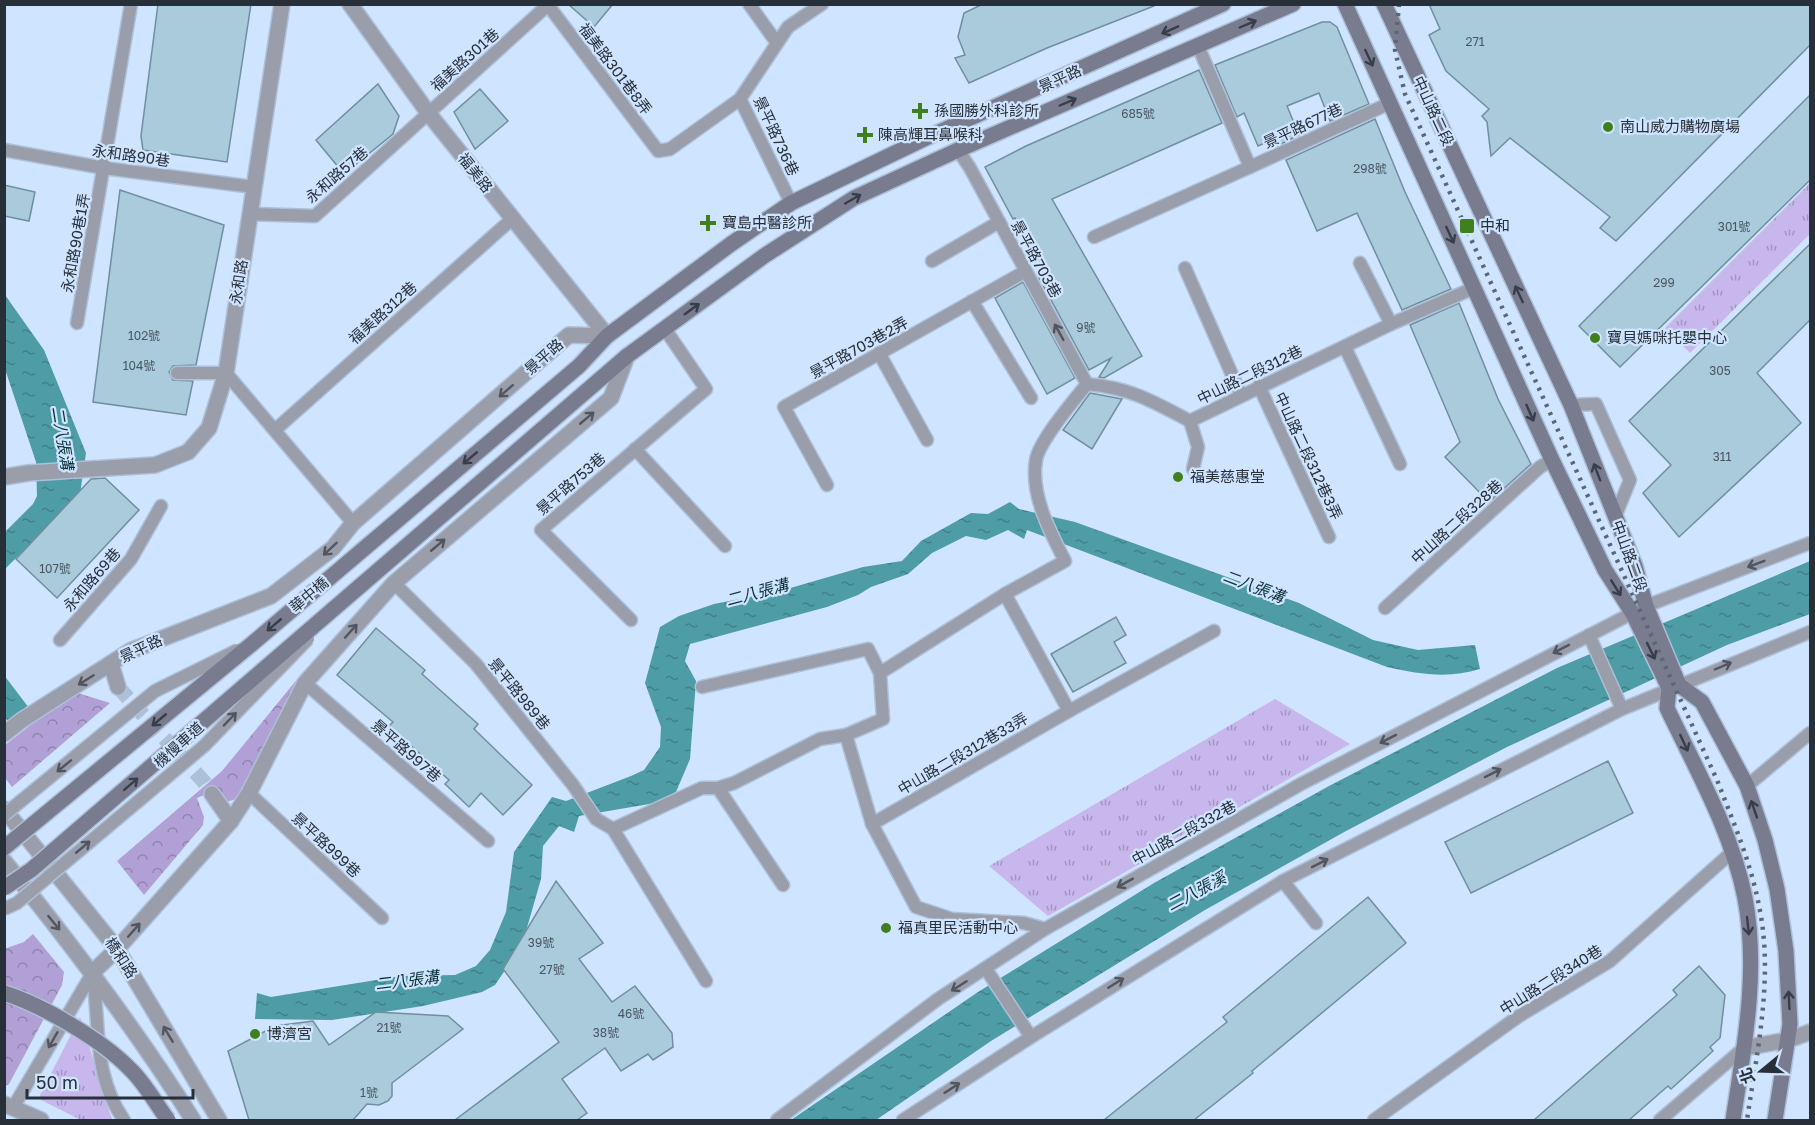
<svg xmlns="http://www.w3.org/2000/svg" width="1815" height="1125" viewBox="0 0 1815 1125" font-family="'Golos Text','Noto Sans TC',sans-serif">
  <defs>
    <pattern id="forest-crowns" width="20" height="18" patternUnits="userSpaceOnUse" patternTransform="scale(1.5)"><rect width="20" height="18" fill="#b1a0d6"/><path d="M2 6a3 3 0 1 1 6 0M12 15a3 3 0 1 1 6 0" fill="none" stroke="#9083af"/></pattern>
    <pattern id="park-tufts" width="24" height="20" patternUnits="userSpaceOnUse" patternTransform="scale(1.5)"><rect width="24" height="20" fill="#c8b7ec"/><path d="M3 7l-1-3M5 7V3M7 7l1-3M15 17l-1-3M17 17v-4M19 17l1-3" fill="none" stroke="#a295c0"/></pattern>
    <pattern id="water-ripples" width="26" height="14" patternUnits="userSpaceOnUse" patternTransform="scale(1.5)"><rect width="26" height="14" fill="#4e9ca6"/><path d="M2 4q2-2 4 0t4 0M15 11q2-2 4 0t4 0" fill="none" stroke="#418088"/></pattern>
  </defs>
  <rect width="100%" height="100%" fill="#cfe4fe"/>
  <g fill="url(#forest-crowns)">
    <polygon points="303,672 236,799 223,803 219,789 197,798 204,817 203,825 144,895 117,861 222,771"/>
    <polygon points="78,693 110,703 12,787 5,778 5,745 56,705"/>
    <polygon points="33,934 64,972 62,985 9,1084 5,1086 4,949 24,942"/>
  </g>
  <g fill="url(#park-tufts)">
    <polygon points="1810,183 1810,234 1690,353 1665,328"/>
    <polygon points="1275,699 1350,744 1048,916 989,866"/>
    <polygon points="80,1017 112,1120 81,1120 41,1100 40,1095"/>
  </g>
  <g fill="url(#water-ripples)">
    <polygon points="5,295 44,350 86,453 80,494 5,569 5,532 33,504 37,496 36,462 5,369"/>
    <path d="M1010,502L1019,509L1075,522L1299,603L1373,640L1418,650L1475,645L1480,669C1448,679 1419,674 1387,667L1027,530L1024,539L1008,530L986,540L966,536L932,553L908,574L871,587L858,595L827,607L690,644L685,661L696,681L690,759L676,792L661,802L579,816L574,832L559,826L543,846L541,879L522,945L495,985L482,992L423,1006L332,1020L255,1019L257,993L271,997L401,976L455,975L476,966L490,950L506,912L514,852L552,797L566,801L631,776L644,770L660,747L661,727L645,683L660,627L679,616L714,604L780,591L863,567L902,561L921,541L971,513L988,514Z"/>
    <polygon points="1810,561 1810,614 1727,645 1507,747 1346,831 1205,910 991,1041 876,1120 791,1120 978,992 1154,883 1329,786 1557,668"/>
    <polygon points="4,675 29,708 9,723 5,717"/>
  </g>
  <g fill="#aacbdb" stroke="#708f9e" stroke-width="1.5">
    <polygon points="158,4 251,4 227,162 143,150 141,136"/>
    <polygon points="568,4 613,4 594,27"/>
    <polygon points="983,4 1154,4 1154,6 1047,48 969,83 955,58 965,55 958,37 964,13"/>
    <polygon points="1429,4 1810,4 1810,45 1616,241 1600,228 1610,217 1510,138 1491,156 1487,122 1482,116 1489,109 1446,71 1429,35 1440,29"/>
    <polygon points="1322,22 1330,22 1337,27 1369,104 1330,121 1319,93 1287,106 1299,135 1279,145 1276,138 1258,146 1244,113 1237,117 1215,65"/>
    <polygon points="1199,70 1222,123 1052,199 1142,356 1104,378 1099,377 1111,358 1089,370 1037,274 1045,270 1015,218 1013,219 985,167 1026,146"/>
    <polygon points="378,84 399,116 393,134 344,174 316,140"/>
    <polygon points="480,89 508,121 475,149 454,112"/>
    <polygon points="1810,95 1810,180 1620,367 1579,326"/>
    <polygon points="1375,119 1405,192 1451,289 1402,310 1357,213 1317,231 1286,160"/>
    <polygon points="4,185 35,192 29,221 4,216"/>
    <polygon points="120,190 224,225 196,365 173,366 169,372 173,380 193,381 186,415 93,402"/>
    <polygon points="1810,244 1810,320 1757,373 1801,423 1679,537 1643,493 1671,465 1629,421"/>
    <polygon points="1023,282 1075,378 1047,394 995,298"/>
    <polygon points="1459,303 1498,399 1531,464 1489,502 1445,457 1460,442 1410,325"/>
    <polygon points="1090,393 1122,399 1092,449 1063,430"/>
    <polygon points="105,478 139,510 57,598 16,559 91,479"/>
    <polygon points="1116,617 1126,635 1114,642 1126,663 1073,692 1051,654"/>
    <polygon points="376,628 425,670 422,674 478,724 474,729 532,785 503,815 481,793 469,807 445,784 449,780 389,726 393,722 337,675"/>
    <polygon points="1608,761 1633,813 1471,893 1445,842"/>
    <polygon points="556,881 603,943 579,959 612,1002 635,986 672,1033 673,1047 653,1060 648,1054 621,1071 605,1048 562,1079 587,1113 577,1120 455,1120 559,1042 503,969"/>
    <polygon points="1368,897 1406,943 1252,1071 1253,1073 1194,1120 1104,1120 1227,1022 1223,1017"/>
    <polygon points="1699,966 1725,995 1720,1038 1710,1047 1713,1051 1671,1089 1668,1086 1629,1120 1534,1120 1677,995 1673,990"/>
    <polygon points="376,1012 448,1016 463,1029 392,1083 392,1096 388,1101 379,1105 367,1104 353,1120 249,1120 228,1051 275,1026 313,1021 329,1045"/>
  </g>
  <g fill="none" stroke-linecap="round" stroke-linejoin="round">
    <polyline stroke="#adc0d7" stroke-width="15" stroke-dasharray="15 8" stroke-linecap="butt" points="118,687 205,783 212,794"/>
    <defs>
      <g id="service">
        <polyline points="749,4 777,43"/>
        <polyline points="548,5 658,151 670,149 740,99"/>
        <polyline points="1198,46 1250,167 1390,103"/>
        <polyline points="4,150 104,168 254,187"/>
        <polyline points="958,150 970,168 1087,384"/>
        <polyline points="791,203 740,99 788,27 822,4"/>
        <polyline points="250,214 315,216 549,4"/>
        <polyline points="1094,237 1250,167"/>
        <polyline points="932,261 999,222"/>
        <polyline points="1360,263 1391,324"/>
        <polyline points="1185,268 1241,395"/>
        <polyline points="972,301 1031,398"/>
        <polyline points="77,323 131,4"/>
        <polyline points="1345,347 1400,464"/>
        <polyline points="879,353 927,440"/>
        <polyline points="177,373 226,373 353,523"/>
        <path d="M1087,384C1131,388 1152,401 1190,421L1391,324L1474,288"/>
        <polyline points="1259,386 1329,537"/>
        <polyline points="1571,405 1596,404 1630,480 1615,517"/>
        <polyline points="1190,421 1198,447 1193,469"/>
        <polyline points="275,430 512,219"/>
        <polyline points="635,449 725,546"/>
        <polyline points="827,485 784,407 1026,271"/>
        <polyline points="394,583 476,664 573,785 596,819 613,829 706,981"/>
        <polyline points="1385,608 1540,467 1552,460"/>
        <polyline points="631,620 541,530 706,389 665,329"/>
        <polyline points="1589,635 1622,709"/>
        <polyline points="60,640 131,559 161,506"/>
        <path d="M880,673L1005,594L1065,561C1050,532 1030,494 1036,460C1039,441 1074,400 1087,384"/>
        <polyline points="305,683 488,841"/>
        <polyline points="1069,711 1214,631"/>
        <polyline points="846,735 872,824 916,907 952,919 1024,923 1045,929"/>
        <polyline points="1747,786 1810,733"/>
        <polyline points="718,788 783,885"/>
        <polyline points="249,793 382,918"/>
        <polyline points="872,824 1069,711 1005,594"/>
        <polyline points="613,829 702,788 718,788 734,783 820,739 846,735 883,719 880,673 868,649 702,687"/>
        <polyline points="1283,881 1316,923"/>
        <polyline points="986,969 1031,1037"/>
        <path d="M93,976C100,1027 93,1076 124,1120"/>
        <polyline points="14,1106 93,972"/>
        <polyline points="777,1120 938,999 1045,929 1301,784 1646,606 1810,543"/>
        <polyline points="903,1120 1031,1037 1283,881 1622,709 1810,632"/>
        <polyline points="1374,1120 1519,1016 1610,961 1732,852"/>
        <polyline points="1660,1120 1744,1048"/>
      </g>
      <g id="minor">
        <polyline points="350,4 429,114 607,336"/>
        <polyline points="4,477 28,473 155,465 188,452 209,428 226,373 282,4"/>
        <polyline points="111,664 118,687"/>
        <polyline points="4,734 22,720 130,651 271,596 333,548 353,523 569,335 607,336"/>
        <polyline points="212,794 231,821"/>
        <polyline points="93,972 117,949 231,821 249,793 305,683 394,583 611,398 627,356"/>
      </g>
      <g id="tertiary">
        <polyline points="4,809 117,949 219,1120"/>
        <path d="M4,861C72,945 136,1029 193,1120"/>
        <polyline points="1744,1048 1788,1040 1810,1032"/>
        <polyline points="4,1104 41,1120"/>
      </g>
      <g id="secondary">
        <path d="M1345,4L1552,460L1605,570L1633,614L1669,688L1667,708C1696,769 1732,832 1745,898C1759,972 1744,1048 1733,1120"/>
        <polyline points="1384,4 1571,405 1635,566 1646,606 1679,685 1702,702 1747,786 1765,840 1777,889 1786,951 1790,1024 1775,1120"/>
        <polyline points="359,587 627,356 764,256 854,198 958,150 1293,4"/>
        <polyline points="253,643 579,366 607,336 731,244 791,203 926,138 1223,4"/>
      </g>
    </defs>
    <use href="#service" stroke="#adc0d7" stroke-width="15"/>
    <use href="#minor" stroke="#adc0d7" stroke-width="18"/>
    <use href="#tertiary" stroke="#adc0d7" stroke-width="18"/>
    <use href="#secondary" stroke="#adc0d7" stroke-width="18"/>
    <use href="#service" stroke="#9a9daa" stroke-width="12"/>
    <use href="#minor" stroke="#9a9daa" stroke-width="15"/>
    <use href="#tertiary" stroke="#9a9daa" stroke-width="15"/>
    <use href="#secondary" stroke="#787c8e" stroke-width="15"/>
    <path stroke="#5b6776" stroke-width="4.5" stroke-dasharray="3 6" stroke-linecap="butt" d="M1399,4L1395,50L1405,94L1717,780C1733,821 1751,863 1759,906C1774,976 1757,1051 1747,1120"/>
    <defs>
      <g id="service-bridge">
        <polyline points="4,815 155,691 238,650"/>
        <polyline points="4,909 17,903 204,746 308,639"/>
      </g>
      <g id="secondary-bridge">
        <polyline points="4,848 253,643"/>
        <polyline points="4,888 31,870 359,587"/>
        <path d="M4,993C42,1005 102,1040 130,1069C145,1083 156,1104 168,1120"/>
      </g>
    </defs>
    <use href="#service-bridge" stroke="#adc0d7" stroke-width="15" stroke-linecap="butt"/>
    <use href="#secondary-bridge" stroke="#adc0d7" stroke-width="18" stroke-linecap="butt"/>
    <use href="#service-bridge" stroke="#9a9daa" stroke-width="12"/>
    <use href="#secondary-bridge" stroke="#787c8e" stroke-width="15"/>
  </g>
  <defs><path id="oneway-shaft" d="M-6 0H5M1.5-3L5.5 0L1.5 3" fill="none" stroke-width="1.6" stroke-linecap="round" stroke-linejoin="round" transform="scale(1.5)"/></defs>
  <g stroke="#373e4a">
    <use href="#oneway-shaft" transform="translate(1248 24) rotate(-23)"/>
    <use href="#oneway-shaft" transform="translate(1170 30) rotate(156)"/>
    <use href="#oneway-shaft" transform="translate(1369 58) rotate(65)"/>
    <use href="#oneway-shaft" transform="translate(1068 102) rotate(-23)"/>
    <use href="#oneway-shaft" transform="translate(853 199) rotate(-30)"/>
    <use href="#oneway-shaft" transform="translate(1450 235) rotate(65)"/>
    <use href="#oneway-shaft" transform="translate(1519 294) rotate(-115)"/>
    <use href="#oneway-shaft" transform="translate(692 309) rotate(-36)"/>
    <use href="#oneway-shaft" transform="translate(1530 413) rotate(66)"/>
    <use href="#oneway-shaft" transform="translate(470 458) rotate(140)"/>
    <use href="#oneway-shaft" transform="translate(1597 472) rotate(-111)"/>
    <use href="#oneway-shaft" transform="translate(1616 588) rotate(58)"/>
    <use href="#oneway-shaft" transform="translate(274 625) rotate(140)"/>
    <use href="#oneway-shaft" transform="translate(1651 651) rotate(64)"/>
    <use href="#oneway-shaft" transform="translate(159 720) rotate(140)"/>
    <use href="#oneway-shaft" transform="translate(1684 743) rotate(65)"/>
    <use href="#oneway-shaft" transform="translate(131 784) rotate(-41)"/>
    <use href="#oneway-shaft" transform="translate(1754 809) rotate(-109)"/>
    <use href="#oneway-shaft" transform="translate(1748 926) rotate(84)"/>
    <use href="#oneway-shaft" transform="translate(1789 1000) rotate(-93)"/>
  </g>
  <g stroke="#4f5661">
    <use href="#oneway-shaft" transform="translate(1059 332) rotate(-119)"/>
    <use href="#oneway-shaft" transform="translate(506 391) rotate(139)"/>
    <use href="#oneway-shaft" transform="translate(587 418) rotate(-40)"/>
    <use href="#oneway-shaft" transform="translate(438 545) rotate(-40)"/>
    <use href="#oneway-shaft" transform="translate(330 549) rotate(137)"/>
    <use href="#oneway-shaft" transform="translate(1756 564) rotate(159)"/>
    <use href="#oneway-shaft" transform="translate(351 631) rotate(-48)"/>
    <use href="#oneway-shaft" transform="translate(1561 649) rotate(153)"/>
    <use href="#oneway-shaft" transform="translate(1723 666) rotate(-23)"/>
    <use href="#oneway-shaft" transform="translate(86 680) rotate(148)"/>
    <use href="#oneway-shaft" transform="translate(230 719) rotate(-46)"/>
    <use href="#oneway-shaft" transform="translate(1388 739) rotate(153)"/>
    <use href="#oneway-shaft" transform="translate(64 766) rotate(141)"/>
    <use href="#oneway-shaft" transform="translate(1493 773) rotate(-27)"/>
    <use href="#oneway-shaft" transform="translate(83 847) rotate(-40)"/>
    <use href="#oneway-shaft" transform="translate(1320 863) rotate(-27)"/>
    <use href="#oneway-shaft" transform="translate(1125 883) rotate(151)"/>
    <use href="#oneway-shaft" transform="translate(54 923) rotate(51)"/>
    <use href="#oneway-shaft" transform="translate(134 930) rotate(-49)"/>
    <use href="#oneway-shaft" transform="translate(1116 983) rotate(-32)"/>
    <use href="#oneway-shaft" transform="translate(959 986) rotate(148)"/>
    <use href="#oneway-shaft" transform="translate(168 1034) rotate(-121)"/>
    <use href="#oneway-shaft" transform="translate(53 1040) rotate(120)"/>
    <use href="#oneway-shaft" transform="translate(952 1088) rotate(-33)"/>
  </g>
  <g fill="#3f7f1e" stroke="#cfe4fe" stroke-width="2">
    <path d="M917 102h6v6h6v6h-6v6h-6v-6h-6v-6h6z"/>
    <circle cx="1608" cy="127" r="6"/>
    <path d="M862 126h6v6h6v6h-6v6h-6v-6h-6v-6h6z"/>
    <path d="M705 214h6v6h6v6h-6v6h-6v-6h-6v-6h6z"/>
    <rect x="1459" y="218" width="16" height="16" rx="3"/>
    <circle cx="1595" cy="338" r="6"/>
    <circle cx="1178" cy="477" r="6"/>
    <circle cx="886" cy="928" r="6"/>
    <circle cx="255" cy="1034" r="6"/>
  </g>
  <g text-anchor="middle" stroke-width="4.5" stroke-linejoin="round" paint-order="stroke">
    <g font-size="12" fill="#485662">
      <text x="1475" y="46">271</text>
      <text x="1138" y="118">685號</text>
      <text x="1370" y="173">298號</text>
      <text x="1734" y="231">301號</text>
      <text x="1664" y="287">299</text>
      <text x="1086" y="332">9號</text>
      <text x="144" y="340">102號</text>
      <text x="139" y="370">104號</text>
      <text x="1720" y="375">305</text>
      <text x="1722" y="461">311</text>
      <text x="55" y="573">107號</text>
      <text x="541" y="947">39號</text>
      <text x="552" y="974">27號</text>
      <text x="631" y="1018">46號</text>
      <text x="389" y="1032">21號</text>
      <text x="606" y="1037">38號</text>
      <text x="369" y="1097">1號</text>
    </g>
    <g font-size="15" fill="#272f39" stroke="#cfe4fe">
      <text transform="translate(465 60) rotate(-42)" y="5">福美路301巷</text>
      <text transform="translate(615 69) rotate(53)" y="5">福美路301巷8弄</text>
      <text transform="translate(1060 79) rotate(-24)" y="5">景平路</text>
      <text transform="translate(1433 111) rotate(65)" y="5">中山路二段</text>
      <text transform="translate(1303 126) rotate(-25)" y="5">景平路677巷</text>
      <text transform="translate(776 136) rotate(65)" y="5">景平路736巷</text>
      <text transform="translate(131 156) rotate(8)" y="5">永和路90巷</text>
      <text transform="translate(475 173) rotate(52)" y="5">福美路</text>
      <text transform="translate(337 175) rotate(-41)" y="5">永和路57巷</text>
      <text transform="translate(76 243) rotate(-80)" y="5">永和路90巷1弄</text>
      <text transform="translate(1036 259) rotate(61)" y="5">景平路703巷</text>
      <text transform="translate(239 282) rotate(-81)" y="5">永和路</text>
      <text transform="translate(383 313) rotate(-42)" y="5">福美路312巷</text>
      <text transform="translate(859 348) rotate(-29)" y="5">景平路703巷2弄</text>
      <text transform="translate(544 357) rotate(-41)" y="5">景平路</text>
      <text transform="translate(1250 375) rotate(-26)" y="5">中山路二段312巷</text>
      <text transform="translate(1308 456) rotate(65)" y="5">中山路二段312巷3弄</text>
      <text transform="translate(571 484) rotate(-41)" y="5">景平路753巷</text>
      <text transform="translate(1457 522) rotate(-42)" y="5">中山路二段328巷</text>
      <text transform="translate(1629 556) rotate(70)" y="5">中山路二段</text>
      <text transform="translate(92 580) rotate(-49)" y="5">永和路69巷</text>
      <text transform="translate(309 595) rotate(-40)" y="5">華中橋</text>
      <text transform="translate(141 649) rotate(-25)" y="5">景平路</text>
      <text transform="translate(519 694) rotate(51)" y="5">景平路989巷</text>
      <text transform="translate(179 745) rotate(-42)" y="5">機慢車道</text>
      <text transform="translate(406 751) rotate(41)" y="5">景平路997巷</text>
      <text transform="translate(963 754) rotate(-30)" y="5">中山路二段312巷33弄</text>
      <text transform="translate(1184 833) rotate(-29)" y="5">中山路二段332巷</text>
      <text transform="translate(326 845) rotate(43)" y="5">景平路999巷</text>
      <text transform="translate(121 958) rotate(57)" y="5">橋和路</text>
      <text transform="translate(1551 980) rotate(-32)" y="5">中山路二段340巷</text>
    </g>
    <g font-size="15" fill="#272f39" stroke="#cfe4fe" text-anchor="start">
      <text x="934" y="116">孫國勝外科診所</text>
      <text x="1620" y="132">南山威力購物廣場</text>
      <text x="878" y="140">陳高輝耳鼻喉科</text>
      <text x="722" y="228">寶島中醫診所</text>
      <text x="1480" y="231">中和</text>
      <text x="1607" y="343">寶貝媽咪托嬰中心</text>
      <text x="1190" y="482">福美慈惠堂</text>
      <text x="898" y="933">福真里民活動中心</text>
      <text x="267" y="1039">博濟宮</text>
    </g>
    <g font-size="16" font-style="italic" fill="#093035" stroke="#cfe4fe">
      <text transform="translate(63 438) rotate(81)" y="6">二八張溝</text>
      <text transform="translate(1254 586) rotate(21)" y="6">二八張溝</text>
      <text transform="translate(757 592) rotate(-15)" y="6">二八張溝</text>
      <text transform="translate(1196 891) rotate(-28)" y="6">二八張溪</text>
      <text transform="translate(407 980) rotate(-7)" y="6">二八張溝</text>
    </g>
  </g>
  <rect width="1815" height="1125" fill="none" stroke="#272f39" stroke-width="12"/>
  <g transform="translate(1761 1071) rotate(251)" stroke="#cfe4fe" stroke-width="4.5" paint-order="stroke">
  <path d="M0-4.5L10 22L0 15L-10 22Z" fill="#272f39"/>
  <text y="-9" font-size="16" font-weight="bold" text-anchor="middle" fill="#272f39">北</text>
  </g>
  <path d="M27 1089v9h166v-9" fill="none" stroke="#272f39" stroke-width="3"/>
  <text x="36" y="1089" font-size="18" fill="#272f39" stroke="#cfe4fe" stroke-width="4.5" paint-order="stroke">50 m</text>
</svg>
